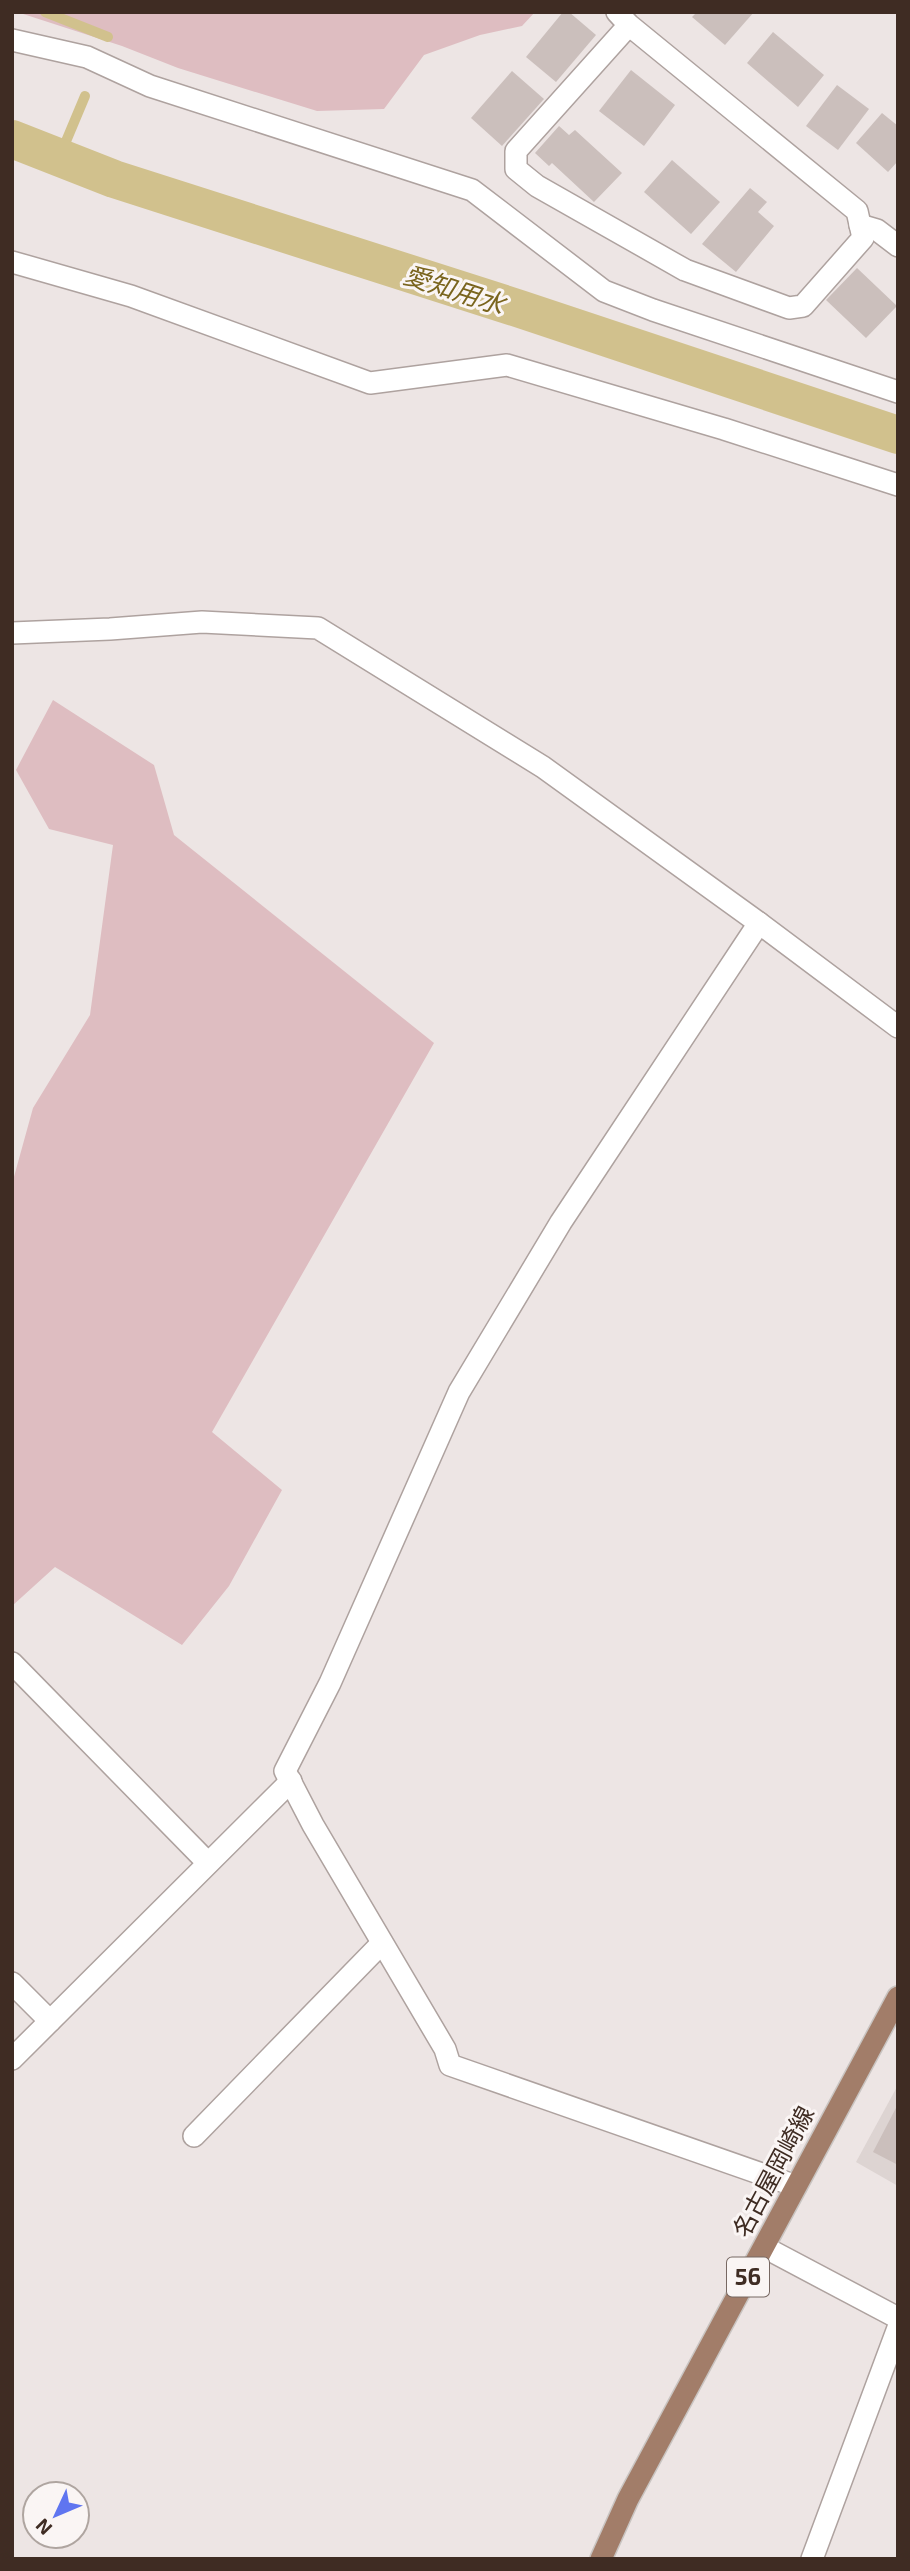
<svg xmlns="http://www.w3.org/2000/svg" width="910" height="2571" viewBox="0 0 910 2571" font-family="'Exo 2','Noto Sans JP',sans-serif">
  <rect width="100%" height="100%" fill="#ede5e4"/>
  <polygon fill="#ddd4d2" points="898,2085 898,2186 856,2162"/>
  <g fill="#debdc1">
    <polygon points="17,12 535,12 522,26 480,35 424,55 384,109 317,111 178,68 122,46"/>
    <polygon points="53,700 154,765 174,835 434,1043 212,1432 282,1490 229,1586 182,1645 55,1567 12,1606 12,1184 33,1108 90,1015 113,845 49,829 16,770"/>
  </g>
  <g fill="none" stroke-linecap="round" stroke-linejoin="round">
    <g stroke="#d1c18d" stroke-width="10">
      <polyline points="45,12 108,37"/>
      <polyline points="59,158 85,96"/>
    </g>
    <polyline stroke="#d1c18d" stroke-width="38" points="12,139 114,179 520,309 898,435"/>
  </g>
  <g fill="#cbbfbc">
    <polygon points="563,12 569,12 596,35 556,82 526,57"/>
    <polygon points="697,12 754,12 725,45 692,17"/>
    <polygon points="773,32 824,75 798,107 747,63"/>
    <polygon points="631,70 675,105 644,146 599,111"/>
    <polygon points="512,71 544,99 502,146 471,118"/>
    <polygon points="837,85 869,109 838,150 806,126"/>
    <polygon points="882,113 898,126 898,161 888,172 856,143"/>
    <polygon points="559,126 569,135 575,130 622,173 594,202 552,163 549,166 535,153"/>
    <polygon points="672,160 720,202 691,234 644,192"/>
    <polygon points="750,188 767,202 758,212 774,226 736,272 702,244"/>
    <polygon points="857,268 897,306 866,338 826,300"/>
    <polygon points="898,2104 898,2165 873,2152"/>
  </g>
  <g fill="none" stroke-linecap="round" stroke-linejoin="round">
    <defs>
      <g id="minor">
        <polyline points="617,12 629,25 857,211 863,238 803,306 789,308 685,270 537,186 516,169 516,151 629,25"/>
        <polyline points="12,40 87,57 150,86 472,190 604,291 653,310 898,392"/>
        <polyline points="860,225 877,230 898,246"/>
        <polyline points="12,262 131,296 370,383 507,365 724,429 898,485"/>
        <polyline points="12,633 110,629 202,622 318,628 543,767 759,923 898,1027"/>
        <polyline points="759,923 561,1222 459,1392 330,1683 285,1771 313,1825 445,2049 450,2065 796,2186"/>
        <polyline points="12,1663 208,1863"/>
        <polyline points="12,1983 50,2021"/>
        <polyline points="12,2059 291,1781"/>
        <polyline points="194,2136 382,1943"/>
        <polyline points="764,2247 898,2318"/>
        <polyline points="812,2559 898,2328"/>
      </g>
      <polyline id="major" points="601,2559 628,2499 898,1997"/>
    </defs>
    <use href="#minor" stroke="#aea29f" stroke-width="24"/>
    <use href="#major" stroke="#c9c4c1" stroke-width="24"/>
    <use href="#minor" stroke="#fff" stroke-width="21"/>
    <use href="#major" stroke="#a27d69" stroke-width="21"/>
  </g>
  <g text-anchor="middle" stroke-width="6" stroke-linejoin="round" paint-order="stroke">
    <rect fill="#faf5f4" stroke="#776862" stroke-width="2" x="727" y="2257.5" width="42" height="39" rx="5"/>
    <g font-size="23" font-weight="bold" fill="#3f2c23">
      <text x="748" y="2285">56</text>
    </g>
    <g font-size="24" fill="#3f2c23" stroke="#faf5f4">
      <text transform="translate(774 2172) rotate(-62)" y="8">名古屋岡崎線</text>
    </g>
    <g font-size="26" font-style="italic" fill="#7a651e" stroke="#faf5f4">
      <text transform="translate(454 290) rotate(18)" y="9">愛知用水</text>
    </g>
  </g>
  <rect width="910" height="2571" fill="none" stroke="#3f2c23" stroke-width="28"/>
  <g transform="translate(56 2515) rotate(226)"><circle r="33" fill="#faf5f4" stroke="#afa5a0" stroke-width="2"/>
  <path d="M0-5L12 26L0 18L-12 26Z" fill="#5f75f0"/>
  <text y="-10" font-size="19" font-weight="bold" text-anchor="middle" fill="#3f2c23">N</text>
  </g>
</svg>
